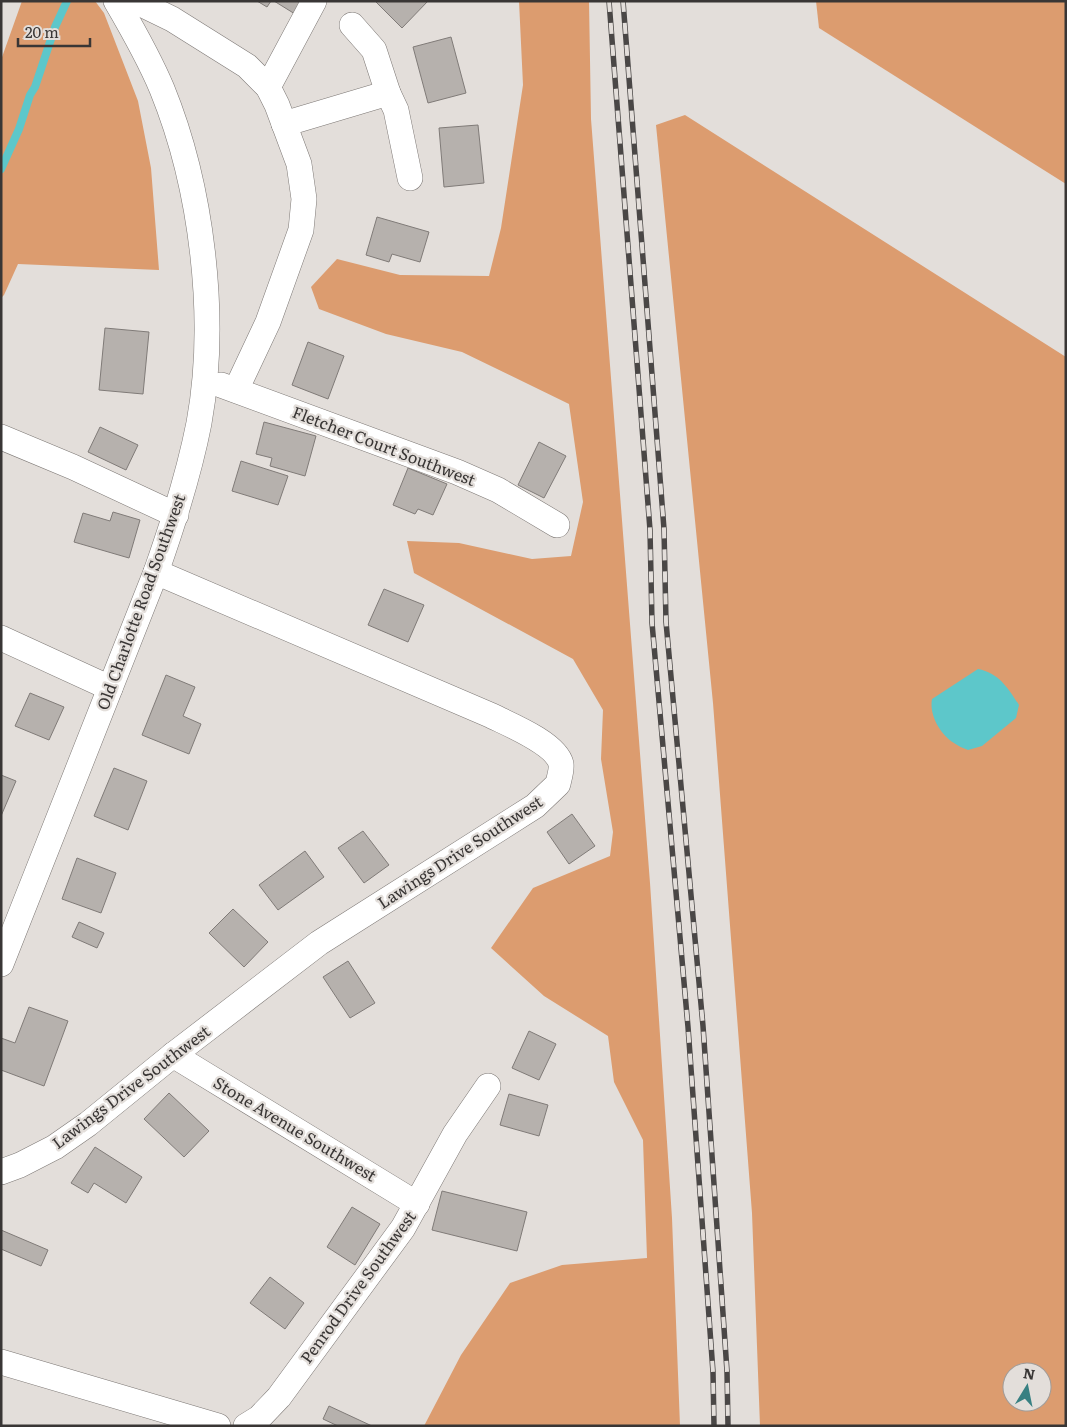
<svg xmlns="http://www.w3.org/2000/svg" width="1067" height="1427" viewBox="0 0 1067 1427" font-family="Literata,serif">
  <rect width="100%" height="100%" fill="#e3deda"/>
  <g fill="#dc9c6f" fill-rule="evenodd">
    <polygon points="22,1 95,1 104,13 138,101 151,168 159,270 18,264 4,295 1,298 1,60"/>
    <polygon points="519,1 589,1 591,119 650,883 672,1218 680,1426 424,1426 461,1355 510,1283 562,1265 647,1258 643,1140 614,1082 608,1036 544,996 491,948 533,888 610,856 613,832 601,759 603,710 573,659 414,573 407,541 459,543 532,559 571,556 583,502 569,404 462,352 386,334 319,309 311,287 337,259 400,275 489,276 501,228 523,85"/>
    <polygon points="816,1 1066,1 1066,184 819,28"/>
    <path d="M685,115L1066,357V1426H760L752,1213L713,703L656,125ZM1012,1372H1042V1402H1012Z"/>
  </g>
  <path fill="#5dc7ca" d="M978,669C999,673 1008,688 1019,705L1016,718L982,746L968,750C963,748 958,746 954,743C940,734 929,715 932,699Z"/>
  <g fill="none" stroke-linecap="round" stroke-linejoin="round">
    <polyline stroke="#5dc7ca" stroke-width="8" points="1,169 19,129 30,95 35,87 55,27 67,1"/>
  </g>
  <g fill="#b6b1ad" stroke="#807b78">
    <polygon points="257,1 271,1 267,7"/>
    <polygon points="274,1 303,1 295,14"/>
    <polygon points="375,1 428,1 402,28"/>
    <polygon points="451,37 466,93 428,103 413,47"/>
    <polygon points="478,125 484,183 444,187 439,128"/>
    <polygon points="377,217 429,232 420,262 392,254 389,262 366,255"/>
    <polygon points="105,328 149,332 143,394 99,390"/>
    <polygon points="308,342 344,356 328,399 292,385"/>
    <polygon points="264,422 316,436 305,476 270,466 272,458 256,454"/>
    <polygon points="100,427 138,445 126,470 88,452"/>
    <polygon points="539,442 566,456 544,498 518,485"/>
    <polygon points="241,461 288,476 278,505 232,491"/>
    <polygon points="408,468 447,484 433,515 418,509 415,514 393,505"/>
    <polygon points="113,512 140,520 129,558 74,542 83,513 110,521"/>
    <polygon points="384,589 424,605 408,642 368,625"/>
    <polygon points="166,675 195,687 183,716 201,724 189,754 142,735"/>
    <polygon points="30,693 64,707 49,740 15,726"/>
    <polygon points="114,768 147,781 128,830 94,816"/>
    <polygon points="1,775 16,781 1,816"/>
    <polygon points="572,814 595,846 569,864 547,832"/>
    <polygon points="363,831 389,865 364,883 338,848"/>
    <polygon points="305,851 324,877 278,910 259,885"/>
    <polygon points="77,858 116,873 101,913 62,899"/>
    <polygon points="233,909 268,942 244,967 209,933"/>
    <polygon points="79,922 104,933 97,948 72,937"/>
    <polygon points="348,961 375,1003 350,1018 323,977"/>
    <polygon points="29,1007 68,1021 44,1086 1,1070 1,1038 15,1043"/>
    <polygon points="529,1031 556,1044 539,1080 512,1068"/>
    <polygon points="169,1093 209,1131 184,1157 144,1119"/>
    <polygon points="509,1094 548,1105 539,1136 500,1125"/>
    <polygon points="95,1147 142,1177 126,1203 94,1183 88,1193 71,1183"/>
    <polygon points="442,1191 527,1212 517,1251 432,1230"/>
    <polygon points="352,1207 380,1224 355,1265 327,1247"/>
    <polygon points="1,1230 48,1250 41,1266 1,1249"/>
    <polygon points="270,1277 304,1303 285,1329 250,1303"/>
    <polygon points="329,1406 372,1426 338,1426 323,1419"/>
  </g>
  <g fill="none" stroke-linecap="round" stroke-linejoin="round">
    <defs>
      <g id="minor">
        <polyline points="135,1 172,19 247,66 268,87 277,105 299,164 304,199 301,230 268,322 236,390"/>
        <polyline points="268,87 314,1"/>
        <polyline points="388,93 396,110 410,178"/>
        <polyline points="284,124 388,93 374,50 352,25"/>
        <polyline points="221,385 457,472 498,490 557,525"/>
        <polyline points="1,437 73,467 176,515"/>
        <polyline points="1,638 110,688"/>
        <path d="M1,964L156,572C173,524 189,474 199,423C218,318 202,187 162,89C149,58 133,30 116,1"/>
        <polyline points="173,1055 417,1204"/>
        <path d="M1,1172L20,1165L55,1147L88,1124L173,1055L319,943L535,806L558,784C559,778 562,770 561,764C556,743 508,724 490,715L156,572"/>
        <polyline points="1,1362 218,1426"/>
        <polyline points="246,1426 259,1418 279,1397 403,1228 455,1134 488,1086"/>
      </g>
    </defs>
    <use href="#minor" stroke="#7d7875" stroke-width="26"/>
    <use href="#minor" stroke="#fff" stroke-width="25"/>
    <defs>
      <g id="rail">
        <polyline points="609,1 650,530 652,623 688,1027 713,1372 714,1426"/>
        <polyline points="623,1 664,529 666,622 703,1026 727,1371 728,1426"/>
      </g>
    </defs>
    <use href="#rail" stroke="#4a4746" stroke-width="5.5"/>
    <use href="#rail" stroke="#e3deda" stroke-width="4" stroke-dasharray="11" stroke-linecap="butt"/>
  </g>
  <g text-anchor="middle" stroke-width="4.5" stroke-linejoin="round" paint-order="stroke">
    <g font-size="16" fill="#393635" stroke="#e3deda">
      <text transform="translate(384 446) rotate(21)" y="6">Fletcher Court Southwest</text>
      <text transform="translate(141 602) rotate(-70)" y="6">Old Charlotte Road Southwest</text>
      <text transform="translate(460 852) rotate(-33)" y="6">Lawings Drive Southwest</text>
      <text transform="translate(131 1087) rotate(-37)" y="6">Lawings Drive Southwest</text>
      <text transform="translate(295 1129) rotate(31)" y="6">Stone Avenue Southwest</text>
      <text transform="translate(358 1287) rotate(-54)" y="6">Penrod Drive Southwest</text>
    </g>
  </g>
  <rect width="1067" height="1427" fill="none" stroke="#393635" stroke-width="5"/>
  <g transform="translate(1027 1387) rotate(10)"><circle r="24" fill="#e3deda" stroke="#9f9b98"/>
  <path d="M0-4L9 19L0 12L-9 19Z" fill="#388082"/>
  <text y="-8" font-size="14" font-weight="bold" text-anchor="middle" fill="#393635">N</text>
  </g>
  <path d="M18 38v8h72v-8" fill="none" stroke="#393635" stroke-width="2.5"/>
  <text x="25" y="38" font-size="15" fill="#393635" stroke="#e3deda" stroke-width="4" paint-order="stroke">20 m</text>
</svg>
